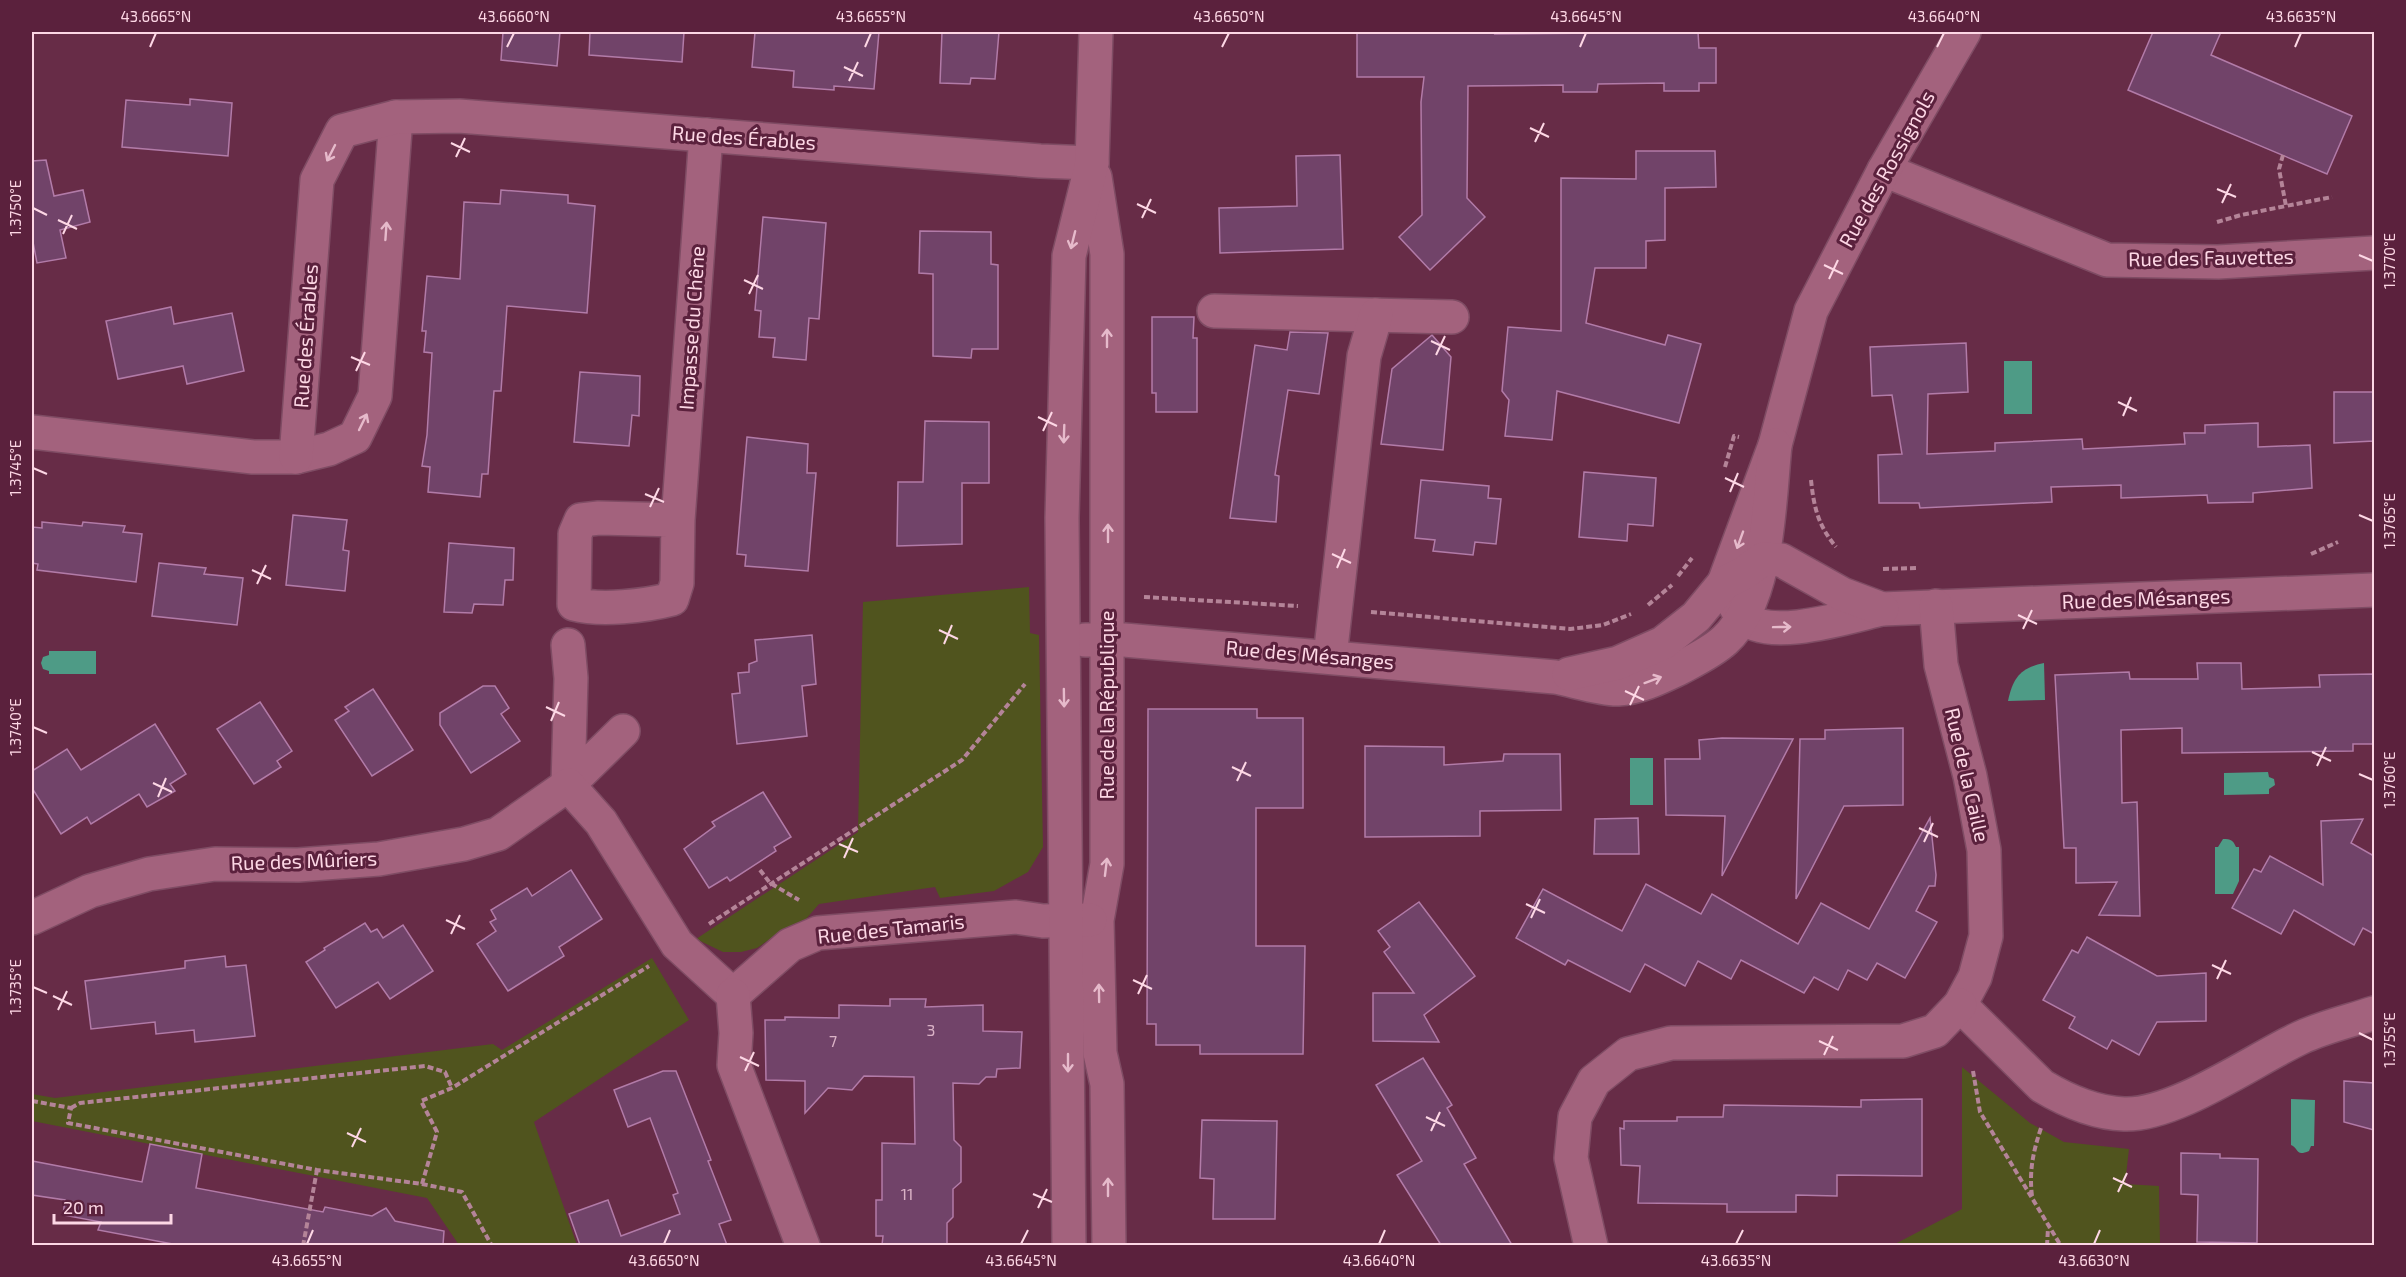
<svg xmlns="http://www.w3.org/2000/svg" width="2406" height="1277" viewBox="0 0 2406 1277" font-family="'Exo 2',sans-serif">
  <rect width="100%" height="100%" fill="#672c47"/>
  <g fill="#50541e">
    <polygon points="1029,587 1030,633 1039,635 1043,847 1028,872 994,891 940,898 935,887 819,904 806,919 780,932 757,948 741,952 723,952 696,939 858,832 863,602"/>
    <polygon points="652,958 689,1020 534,1122 577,1245 459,1245 427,1198 32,1121 32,1094 55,1098 493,1044 502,1050"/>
    <polygon points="1962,1067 2030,1123 2064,1142 2129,1149 2125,1184 2159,1186 2160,1245 1893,1245 1962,1209"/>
  </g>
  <g fill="#4e9b86">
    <rect x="2004" y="361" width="28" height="53"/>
    <polygon points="49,651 96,651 96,674 49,674 49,671 43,669 41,663 43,657 49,655"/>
    <path d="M2044,663L2045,700L2008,701C2013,677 2021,668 2044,663Z"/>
    <rect x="1630" y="758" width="23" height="47"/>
    <polygon points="2268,772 2269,777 2274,779 2275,785 2269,789 2269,794 2224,795 2224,773"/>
    <path d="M2223,839C2231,839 2233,840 2236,847H2239V881L2233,894H2215V847H2218Z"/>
    <path d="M2291,1099L2315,1100L2314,1146H2311L2309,1151C2295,1157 2299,1148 2291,1145Z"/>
  </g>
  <g fill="#714369" stroke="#b27ba8" stroke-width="1.5">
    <polygon points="503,32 560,32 557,66 501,60"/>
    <polygon points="590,32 684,32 682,62 589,55"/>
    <polygon points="755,32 879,32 874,89 834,86 834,90 793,87 794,71 752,67"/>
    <polygon points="942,32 999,32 995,79 971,78 970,84 940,83"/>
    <polygon points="1357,32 1496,32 1495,34 1698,32 1699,48 1716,48 1716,83 1699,83 1699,91 1664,91 1664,83 1598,84 1597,92 1563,92 1563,85 1468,86 1467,198 1485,217 1430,270 1399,237 1422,215 1421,102 1424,77 1357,77"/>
    <polygon points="2153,32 2221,32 2211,55 2352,116 2327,174 2128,90"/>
    <polygon points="190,99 232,103 228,156 122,147 126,100 190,105"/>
    <polygon points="1636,151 1715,151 1716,187 1665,188 1665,240 1646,241 1646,268 1595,268 1586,323 1665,345 1668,335 1701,344 1679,423 1557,391 1552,440 1505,436 1509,400 1502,391 1508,327 1561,331 1561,178 1636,179"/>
    <polygon points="1340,155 1343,249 1220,253 1219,208 1297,206 1296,156"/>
    <polygon points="46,160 54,196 83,190 90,222 60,230 66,258 37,263 32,237 32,161"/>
    <polygon points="501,190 568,195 568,203 595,206 587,313 507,306 501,391 494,391 488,474 482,474 480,497 428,492 430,467 422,466 427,435 432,353 424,352 426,331 422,331 427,276 460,279 464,202 500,204"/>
    <polygon points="763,217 826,223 819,319 809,318 806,360 773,357 775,338 759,337 761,311 755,310"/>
    <polygon points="920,231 991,232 991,264 998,265 998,349 972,349 971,358 933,356 933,274 919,273"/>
    <polygon points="171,307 174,324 232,313 244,371 187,384 183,366 118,379 106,321"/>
    <polygon points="1152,317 1194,317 1193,338 1197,338 1197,412 1156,412 1156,393 1152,393"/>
    <polygon points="1290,332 1328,333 1319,394 1288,390 1275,475 1279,476 1276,522 1230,518 1255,345 1287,350"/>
    <polygon points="1432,335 1451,357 1443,450 1381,444 1392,369"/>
    <polygon points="1966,343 1968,392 1928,394 1927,454 1995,451 1995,443 2082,439 2083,449 2185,444 2184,433 2205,433 2205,425 2258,423 2258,447 2310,445 2312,488 2253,493 2253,502 2208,503 2207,495 2121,498 2121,485 2051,487 2052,502 1920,508 1919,503 1879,503 1878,455 1902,454 1892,395 1872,396 1870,347"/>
    <polygon points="580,372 640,376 639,416 632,415 629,446 574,442"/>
    <polygon points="2334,392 2374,392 2374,441 2334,443"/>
    <polygon points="925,421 989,422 989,483 962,483 962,544 897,546 898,482 923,482"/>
    <polygon points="747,437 808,444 807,473 816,473 808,571 745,566 746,555 737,554"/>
    <polygon points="1584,472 1656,478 1653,526 1628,524 1627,541 1579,537"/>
    <polygon points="1421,480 1489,486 1488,498 1501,499 1496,544 1475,542 1473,555 1433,551 1435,540 1415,538"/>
    <polygon points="293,515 347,520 343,550 349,551 345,591 286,585"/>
    <polygon points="42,522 82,526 83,522 125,526 123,532 142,534 136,582 37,570 38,564 32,563 32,527 42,528"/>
    <polygon points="449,543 514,548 513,580 505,580 503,605 474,604 472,613 444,612"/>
    <polygon points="159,563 206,568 204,574 243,578 237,625 152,616"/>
    <polygon points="812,635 816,684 802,686 807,736 737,744 732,694 740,693 738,673 749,672 749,664 757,661 755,640"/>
    <polygon points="2197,663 2241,663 2242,689 2320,687 2319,675 2374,674 2374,744 2353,744 2353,751 2182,753 2182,728 2121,730 2122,803 2137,802 2140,916 2099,915 2117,882 2076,883 2076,848 2064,848 2055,675 2129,672 2130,679 2198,679"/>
    <polygon points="483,686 495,686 509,708 501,714 520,741 471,773 440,725 440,713"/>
    <polygon points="373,689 413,750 372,776 335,720 349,711 345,707"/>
    <polygon points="260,702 292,751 277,761 281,767 254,784 217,729"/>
    <polygon points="1148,709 1257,709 1257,718 1303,718 1303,808 1256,808 1256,946 1305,946 1303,1054 1200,1054 1200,1045 1156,1045 1156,1024 1147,1024"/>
    <polygon points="155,724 186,774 170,784 175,791 147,807 139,794 91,824 87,817 61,834 32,788 32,771 67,749 81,770"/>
    <polygon points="1903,728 1903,805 1844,806 1796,899 1800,739 1825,739 1825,730"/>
    <polygon points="1722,738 1793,739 1722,876 1725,816 1666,815 1665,759 1700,759 1699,740"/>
    <polygon points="1365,746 1444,747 1444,765 1503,761 1504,754 1560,754 1561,810 1480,811 1480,836 1365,837"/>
    <polygon points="763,792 791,837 774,847 776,851 730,881 727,877 709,888 684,849 715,826 712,822"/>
    <polygon points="1638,818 1639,854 1594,854 1595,819"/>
    <polygon points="1930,818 1936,875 1935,886 1929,886 1916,911 1937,922 1905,978 1877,963 1867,980 1848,970 1838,990 1814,977 1804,993 1741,960 1731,979 1698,961 1685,986 1645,964 1630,992 1568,960 1565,965 1516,938 1543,889 1622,931 1646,884 1701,914 1712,894 1798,944 1821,903 1869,929"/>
    <polygon points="2363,819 2351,843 2374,856 2374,934 2363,928 2354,945 2294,910 2281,934 2232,908 2254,869 2261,872 2270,856 2323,885 2321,821"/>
    <polygon points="571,870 602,919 559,947 564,956 508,991 477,944 496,931 490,922 496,919 491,910 527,888 532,896"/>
    <polygon points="1419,902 1475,976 1424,1015 1439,1042 1373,1041 1373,993 1414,993 1384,952 1390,947 1378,931"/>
    <polygon points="365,923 371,932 377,929 383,938 403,925 433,971 390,999 378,982 336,1008 306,962 325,950 324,948"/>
    <polygon points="2087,937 2157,976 2206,973 2206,1021 2157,1022 2139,1055 2112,1040 2107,1049 2069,1028 2075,1017 2043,1000 2072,950 2078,953"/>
    <polygon points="225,956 226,967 246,965 255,1036 195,1042 194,1030 156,1034 155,1022 91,1029 85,981 185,968 185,961"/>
    <polygon points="890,999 926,999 925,1007 983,1005 983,1031 1022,1032 1020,1068 997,1069 996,1077 986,1077 979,1084 953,1083 954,1140 961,1147 961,1182 953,1189 953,1217 947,1223 947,1245 882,1245 883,1236 876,1236 876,1200 882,1200 882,1143 915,1144 914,1077 864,1076 852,1090 828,1088 805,1113 805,1081 766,1080 765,1020 785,1020 785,1017 839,1018 839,1005 890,1006"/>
    <polygon points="1423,1058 1452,1105 1447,1108 1476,1158 1464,1164 1512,1245 1441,1245 1397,1175 1422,1161 1376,1085"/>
    <polygon points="663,1071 676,1071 711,1160 708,1161 731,1220 719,1224 727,1245 580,1245 569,1214 608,1200 621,1236 680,1214 673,1195 678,1193 650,1118 628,1127 614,1090"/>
    <polygon points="2344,1081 2374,1083 2374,1130 2344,1122"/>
    <polygon points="1922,1099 1922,1176 1837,1175 1837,1196 1796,1195 1796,1212 1727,1212 1727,1204 1638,1203 1640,1166 1621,1165 1620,1128 1624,1129 1624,1121 1677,1121 1677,1117 1723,1117 1724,1105 1861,1107 1861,1100"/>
    <polygon points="1202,1120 1277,1121 1275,1219 1213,1219 1214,1179 1200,1178"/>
    <polygon points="150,1144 202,1154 196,1188 323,1212 325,1207 372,1216 386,1208 395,1221 444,1231 443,1245 178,1245 98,1230 101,1222 63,1215 65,1200 32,1195 32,1161 142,1182"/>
    <polygon points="2181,1153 2220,1154 2220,1158 2258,1159 2257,1243 2197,1242 2198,1195 2181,1194"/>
  </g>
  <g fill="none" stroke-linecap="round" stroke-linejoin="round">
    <defs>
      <g id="minor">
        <polyline points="1884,170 2107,260 2218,262 2374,253"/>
        <polyline points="1095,177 1107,254 1107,864 1097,920 1100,1053 1107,1084 1109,1246"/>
        <polyline points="1214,311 1452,317"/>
        <polyline points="32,432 253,457 296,457 329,449 355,437 375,396 396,117"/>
        <polyline points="296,457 317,180 342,131 396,117 459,116 1040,161 1092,163"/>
        <path d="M678,520L599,518L581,520L575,534L574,604C601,611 645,606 672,599L677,583L678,520L706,135"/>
        <path d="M1724,583C1730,593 1734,608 1742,616C1768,643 1851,616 1882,609L2374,590"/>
        <polyline points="1724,583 1775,445 1811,311 1884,170 1964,32"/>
        <path d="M1936,606L1941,665L1970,776L1984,850L1986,936L1975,977L1960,1005L2042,1086C2067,1101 2095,1113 2124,1114C2175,1116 2253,1060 2300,1038C2323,1027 2350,1021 2374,1013"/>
        <path d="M1085,640H1124L1555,677C1572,680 1603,690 1618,689C1639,688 1659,678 1678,669C1693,661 1712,652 1725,640C1769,599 1769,503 1775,445"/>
        <polyline points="568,645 571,678 568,785 623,731"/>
        <polyline points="1330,657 1364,356 1376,315"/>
        <polyline points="1569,674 1618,663 1663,643 1696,617 1724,583 1744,573 1763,559 1781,560 1842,594 1882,609"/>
        <polyline points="32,918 90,891 149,874 215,864 298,865 379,859 464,844 498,834 568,785 601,822 677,944 733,995"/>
        <polyline points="733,995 790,945 818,933 1016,917 1043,921 1090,920"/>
        <polyline points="733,995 736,1033 734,1065 803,1246"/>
        <polyline points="1069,1246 1062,518 1069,256 1092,163 1096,32"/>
        <polyline points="1591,1246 1571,1158 1575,1117 1594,1081 1628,1054 1671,1043 1903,1041 1935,1031 1960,1005"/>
      </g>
    </defs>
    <use href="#minor" stroke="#7f4c64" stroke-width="36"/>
    <g stroke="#b48498" stroke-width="4" stroke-dasharray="6 3" stroke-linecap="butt">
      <polyline points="2283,155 2279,169 2286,206 2332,197"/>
      <polyline points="2217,222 2241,215 2286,206"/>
      <polyline points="1725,467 1734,436 1739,437"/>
      <path d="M1811,480C1814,508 1818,525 1836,547"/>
      <polyline points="2311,554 2338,542"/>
      <polyline points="1883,569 1917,568"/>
      <polyline points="1678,576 1692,558"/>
      <polyline points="1144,597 1298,606"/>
      <polyline points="1648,605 1672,585"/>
      <polyline points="1371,612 1570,629 1603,625 1631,614"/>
      <polyline points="760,870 770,883 799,900"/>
      <polyline points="709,924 962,760 1025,684"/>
      <polyline points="1973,1071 1980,1112 2061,1246"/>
      <polyline points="32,1101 71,1108 68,1123 317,1170 422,1184 462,1192 492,1246"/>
      <polyline points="71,1108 80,1103 425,1066 445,1072 452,1088"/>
      <polyline points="422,1184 437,1132 421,1101 452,1088 649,966"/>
      <path d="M2032,1196C2029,1171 2033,1152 2041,1128"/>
      <polyline points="303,1246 317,1170"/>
      <polyline points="2047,1246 2048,1228"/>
    </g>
    <use href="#minor" stroke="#a3627d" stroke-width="33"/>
  </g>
  <defs><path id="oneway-shaft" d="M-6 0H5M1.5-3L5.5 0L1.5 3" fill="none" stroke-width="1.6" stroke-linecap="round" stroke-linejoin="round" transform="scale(1.5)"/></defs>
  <g stroke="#e6bacb">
    <use href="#oneway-shaft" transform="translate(331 153) rotate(117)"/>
    <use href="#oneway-shaft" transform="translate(386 231) rotate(-86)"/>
    <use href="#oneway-shaft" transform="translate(1073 240) rotate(104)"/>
    <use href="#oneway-shaft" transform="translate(1107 338) rotate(-90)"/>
    <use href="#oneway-shaft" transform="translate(363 422) rotate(-64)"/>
    <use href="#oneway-shaft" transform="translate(1064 434) rotate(92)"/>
    <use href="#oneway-shaft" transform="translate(1108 533) rotate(-90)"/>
    <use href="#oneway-shaft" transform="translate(1740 540) rotate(110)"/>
    <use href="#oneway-shaft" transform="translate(1782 627) rotate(-1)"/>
    <use href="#oneway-shaft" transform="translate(1653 680) rotate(-20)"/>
    <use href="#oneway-shaft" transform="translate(1064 698) rotate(89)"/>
    <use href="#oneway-shaft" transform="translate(1106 867) rotate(-83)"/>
    <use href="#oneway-shaft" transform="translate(1099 993) rotate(-91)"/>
    <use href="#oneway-shaft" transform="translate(1068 1063) rotate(90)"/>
    <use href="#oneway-shaft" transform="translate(1108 1187) rotate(-90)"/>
  </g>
  <path fill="none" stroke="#fdd7e5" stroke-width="2" d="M150,47L156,33M507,47L514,33M865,47L871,33M1222,47L1229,33M1580,47L1586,33M1937,47L1944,33M2295,47L2301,33M844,67L863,76M849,81L858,62M1530,128L1549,137M1535,142L1544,123M451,143L470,152M456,157L465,138M2217,189L2236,197M2222,203L2231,184M1137,204L1156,213M33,208L47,215M1142,218L1151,199M58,220L77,229M63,234L72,215M2359,255L2373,261M1824,265L1843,274M1829,279L1838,260M744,280L763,289M749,294L758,275M1431,341L1450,350M1436,355L1445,336M351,357L370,365M356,371L365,352M2118,402L2137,411M2123,416L2131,397M1038,417L1057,426M1043,431L1052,412M33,468L47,474M1725,478L1744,487M1730,492L1738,473M645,494L664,502M650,507L659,488M2359,515L2373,521M1332,554L1351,563M1337,568L1345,549M252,570L271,579M257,584L266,565M2018,615L2037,624M2023,629L2032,610M939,630L958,639M944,644L952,625M1625,691L1644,700M1630,705L1639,686M546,707L565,716M551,721L559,702M33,727L47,733M2312,752L2331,761M2317,766L2326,747M1232,767L1251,776M2359,774L2373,780M1237,781L1246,762M153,783L172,792M158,797L166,778M1919,828L1938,837M1924,842L1933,823M839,844L858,852M844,858L853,838M1526,904L1545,913M1531,918L1540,899M446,920L465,929M451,934L460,915M2212,965L2231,974M2217,979L2226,960M1133,980L1152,989M33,987L47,993M1138,994L1147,975M53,996L72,1005M58,1010L67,991M2359,1033L2373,1040M1819,1041L1838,1050M1824,1055L1833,1036M740,1057L759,1066M745,1071L754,1052M1426,1117L1445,1126M1431,1131L1440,1112M347,1133L366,1142M352,1147L361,1128M2113,1178L2132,1187M2118,1192L2127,1173M1033,1194L1052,1202M1038,1208L1047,1189M307,1244L313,1230M664,1244L670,1230M1021,1244L1028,1230M1379,1244L1385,1230M1736,1244L1743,1230M2094,1244L2100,1230"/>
  <g text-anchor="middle" stroke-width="6" stroke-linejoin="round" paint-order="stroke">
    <g font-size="16" fill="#dab2c6">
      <text x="931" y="1036">3</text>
      <text x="833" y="1047">7</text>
      <text x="907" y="1200">11</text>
    </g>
    <g font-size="20" fill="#fdd7e5" stroke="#5b213d">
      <text transform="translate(744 138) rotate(4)" y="7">Rue des Érables</text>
      <text transform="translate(1887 169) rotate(-61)" y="7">Rue des Rossignols</text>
      <text transform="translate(2211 258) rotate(-1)" y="7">Rue des Fauvettes</text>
      <text transform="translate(692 328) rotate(-86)" y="7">Impasse du Chêne</text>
      <text transform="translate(306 336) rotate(-86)" y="7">Rue des Érables</text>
      <text transform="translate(2146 599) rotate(-2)" y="7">Rue des Mésanges</text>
      <text transform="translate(1310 655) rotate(5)" y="7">Rue des Mésanges</text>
      <text transform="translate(1107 705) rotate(-90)" y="7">Rue de la République</text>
      <text transform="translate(1967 775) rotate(77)" y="7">Rue de la Caille</text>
      <text transform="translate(304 861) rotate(-2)" y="7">Rue des Mûriers</text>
      <text transform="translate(891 929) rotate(-6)" y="7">Rue des Tamaris</text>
    </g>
  </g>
  <rect width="2406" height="1277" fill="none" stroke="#5b213d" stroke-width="66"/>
  <path d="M54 1214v9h117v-9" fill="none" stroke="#fdd7e5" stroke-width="3"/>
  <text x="63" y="1214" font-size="18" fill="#fdd7e5" stroke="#5b213d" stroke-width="4.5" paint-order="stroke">20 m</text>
  <rect x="33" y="33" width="2340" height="1211" fill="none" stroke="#fdd7e5" stroke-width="2"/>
  <g font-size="15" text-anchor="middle" fill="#fdd7e5">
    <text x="156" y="22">43.6665°N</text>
    <text x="514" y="22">43.6660°N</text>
    <text x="871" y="22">43.6655°N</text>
    <text x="1229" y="22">43.6650°N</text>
    <text x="1586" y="22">43.6645°N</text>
    <text x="1944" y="22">43.6640°N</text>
    <text x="2301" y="22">43.6635°N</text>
    <text transform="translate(16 208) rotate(-90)" y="5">1.3750°E</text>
    <text transform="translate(2390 261) rotate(-90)" y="5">1.3770°E</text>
    <text transform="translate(16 468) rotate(-90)" y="5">1.3745°E</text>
    <text transform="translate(2390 521) rotate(-90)" y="5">1.3765°E</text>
    <text transform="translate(16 727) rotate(-90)" y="5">1.3740°E</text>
    <text transform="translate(2390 780) rotate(-90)" y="5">1.3760°E</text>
    <text transform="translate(16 987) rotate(-90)" y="5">1.3735°E</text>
    <text transform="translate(2390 1040) rotate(-90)" y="5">1.3755°E</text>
    <text x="307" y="1266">43.6655°N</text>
    <text x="664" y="1266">43.6650°N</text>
    <text x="1021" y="1266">43.6645°N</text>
    <text x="1379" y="1266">43.6640°N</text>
    <text x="1736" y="1266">43.6635°N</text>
    <text x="2094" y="1266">43.6630°N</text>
  </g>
</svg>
